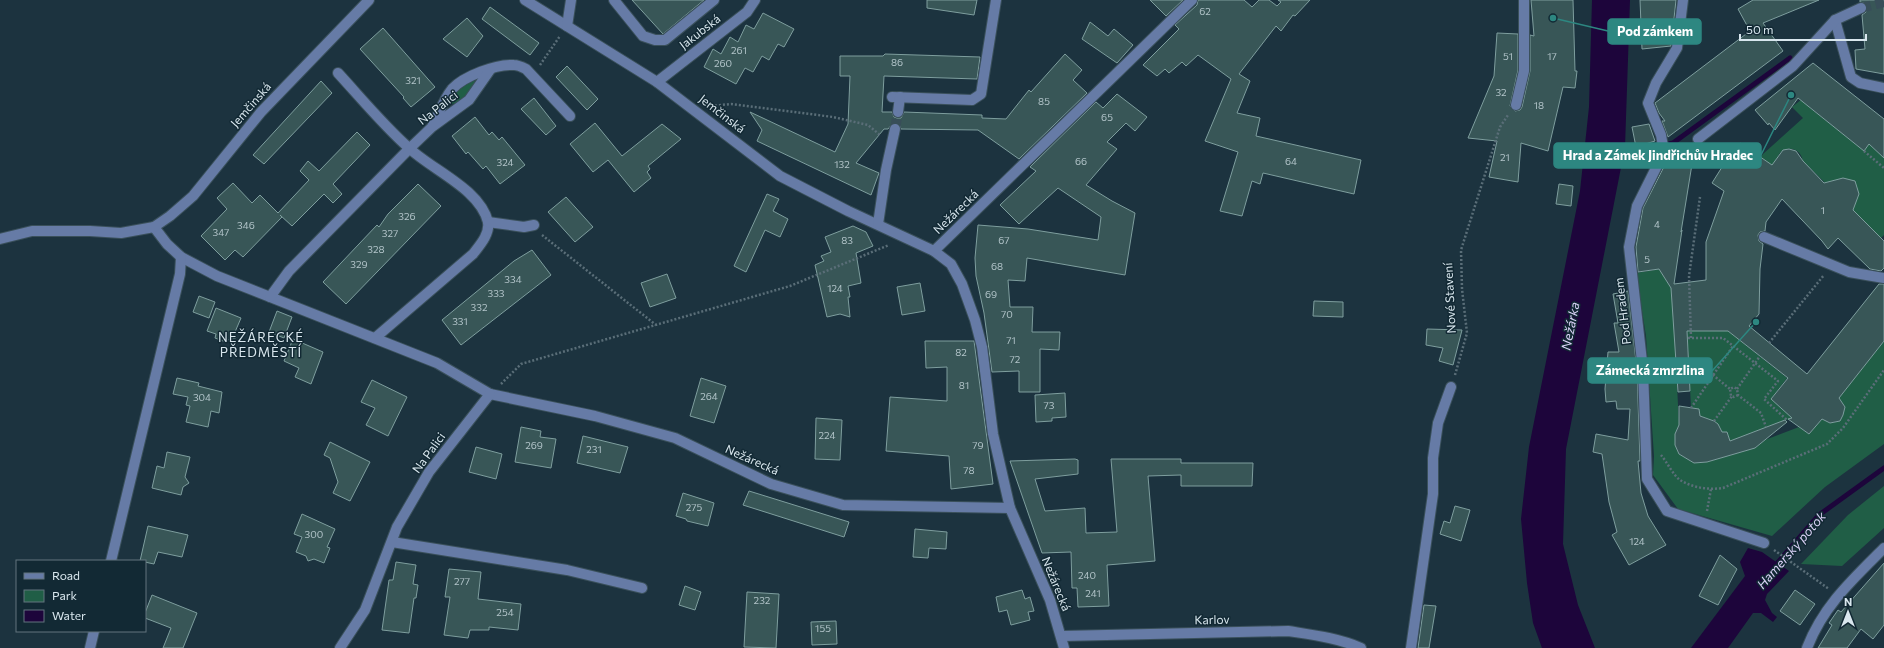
<svg xmlns="http://www.w3.org/2000/svg" width="1884" height="648" viewBox="0 0 1884 648" font-family="Commissioner,sans-serif">
  <rect width="100%" height="100%" fill="#1c333f"/>
  <g fill="#205e46">
    <path d="M472,80L475,81C473,91 462,103 451,104C451,92 464,85 472,80Z"/>
    <path d="M1811,92L1816,97L1810,108L1863,150L1869,144L1884,158V235L1881,238L1806,164L1803,163C1802,144 1777,144 1776,164L1744,179L1763,154L1803,118L1792,107Z"/>
    <path d="M1660,269L1664,270C1664,277 1665,281 1672,284L1679,425L1675,434V445L1679,454L1694,463L1707,462L1755,448L1765,440L1799,427L1809,434L1822,419L1830,423L1840,421L1843,415L1845,407L1839,398L1884,341V444L1825,487L1772,536L1678,509L1653,475L1654,456L1646,336L1636,273Z"/>
    <path d="M1685,283L1705,284L1728,331L1787,378L1771,399L1792,418L1730,441L1727,433L1722,432C1717,422 1711,419 1700,416L1699,409L1691,408Z"/>
    <polygon points="1884,486 1884,528 1842,566 1801,564 1848,515"/>
  </g>
  <g fill="#1d053b">
    <polygon points="1592,0 1630,0 1625,147 1566,449 1563,544 1578,605 1595,648 1542,648 1533,623 1527,583 1521,519 1529,447 1580,191 1589,107"/>
    <polygon points="1748,548 1762,552 1789,571 1767,594 1765,600 1772,613 1777,617 1773,622 1761,613 1753,613 1728,648 1691,648 1745,576 1740,562"/>
  </g>
  <g fill="none" stroke-linecap="round" stroke-linejoin="round">
    <g stroke="#1d053b" stroke-width="5">
      <polyline points="1618,154 1673,143 1790,58"/>
      <polyline points="1774,567 1819,515 1884,468"/>
    </g>
  </g>
  <g fill="#385657" stroke="#7e9e9e">
    <polygon points="632,0 704,0 663,34"/>
    <polygon points="927,0 977,0 974,15 927,8"/>
    <polygon points="1150,0 1183,0 1166,16"/>
    <polygon points="1198,0 1244,0 1252,7 1259,0 1269,0 1277,6 1281,2 1278,0 1310,0 1295,16 1293,15 1281,31 1276,26 1239,74 1250,81 1237,113 1260,118 1256,136 1361,160 1354,194 1263,173 1260,184 1252,181 1242,216 1220,211 1238,152 1205,141 1231,79 1198,55 1186,66 1182,62 1169,73 1165,69 1157,76 1143,65 1179,29 1175,25 1197,5"/>
    <polygon points="1531,0 1573,0 1575,71 1577,71 1575,88 1563,87 1548,151 1521,143 1518,182 1489,177 1497,141 1468,138 1494,76 1497,33 1518,34 1518,70 1510,106 1515,111 1520,110 1522,107 1530,71 1530,35 1534,36"/>
    <polygon points="1640,0 1676,0 1671,46 1642,49"/>
    <polygon points="1753,0 1819,0 1763,23 1783,51 1668,137 1662,121 1665,121 1659,113 1655,103 1750,31 1738,9"/>
    <polygon points="1860,0 1884,0 1884,74 1856,69 1855,50 1865,49 1862,15 1866,12 1867,8 1865,3 1860,2"/>
    <polygon points="490,7 539,43 530,55 482,19"/>
    <polygon points="763,13 794,29 784,47 778,44 769,60 762,56 753,72 745,68 736,84 704,67 713,49 721,54 730,37 738,42 746,25 754,29"/>
    <polygon points="467,18 483,36 467,57 443,39"/>
    <polygon points="1090,22 1108,36 1114,29 1133,45 1117,63 1082,39"/>
    <polygon points="383,28 435,87 411,107 403,98 404,97 360,49"/>
    <polygon points="885,54 980,57 977,79 884,76 882,112 892,112 894,117 897,118 901,118 904,112 982,115 982,118 1006,119 1029,90 1031,92 1065,54 1082,70 1073,80 1087,93 1019,159 978,130 901,129 899,124 893,123 888,129 884,129 856,163 879,173 871,195 757,141 762,130 750,112 835,152 848,124 850,76 840,76 840,56 883,56"/>
    <polygon points="1813,63 1884,119 1884,158 1869,144 1864,151 1798,98 1775,130 1769,123 1768,125 1755,110"/>
    <polygon points="567,66 598,99 587,110 556,77"/>
    <polygon points="321,81 332,93 264,164 253,155"/>
    <polygon points="1117,94 1147,117 1135,131 1126,123 1107,142 1117,149 1086,185 1112,201 1135,213 1125,275 1027,258 1025,281 1008,280 1010,307 1033,307 1032,332 1060,332 1059,350 1040,349 1040,392 1019,392 1019,371 992,372 984,313 976,276 975,258 978,225 1028,229 1098,240 1101,217 1058,188 1019,224 1000,205 1036,171 1030,167 1096,102 1103,108"/>
    <polygon points="534,98 556,126 546,135 521,109"/>
    <polygon points="475,117 489,135 492,132 499,140 502,137 525,165 500,184 486,166 483,169 468,152 466,154 452,136"/>
    <polygon points="595,123 622,156 662,124 681,139 648,166 650,169 647,172 651,178 634,192 608,160 593,172 570,144"/>
    <polygon points="1649,124 1655,141 1636,147 1632,127"/>
    <polygon points="357,132 370,145 333,184 342,194 333,203 324,194 292,226 280,215 282,217 243,257 235,250 225,260 201,236 227,209 217,198 233,183 252,203 260,195 278,213 309,180 300,171 308,161 319,171"/>
    <polygon points="1740,143 1772,165 1783,150 1789,149 1796,151 1803,161 1824,183 1843,178 1855,181 1859,194 1853,210 1884,241 1884,268 1881,271 1870,269 1838,238 1828,249 1822,241 1782,199 1766,222 1765,231 1760,232 1758,235 1759,241 1763,244 1760,269 1759,314 1749,326 1807,374 1879,284 1884,284 1884,341 1839,398 1845,407 1843,415 1840,421 1830,423 1822,419 1809,434 1788,419 1792,418 1771,399 1788,378 1728,331 1687,331 1690,391 1678,392 1671,288 1659,269 1638,272 1636,247 1643,208 1675,145 1693,158 1681,232 1682,230 1674,284 1706,280 1706,242 1724,191 1712,183 1729,156 1731,157"/>
    <polygon points="418,184 441,206 346,304 323,282 377,225 379,227 388,214"/>
    <polygon points="1559,184 1573,186 1571,206 1556,204"/>
    <polygon points="767,194 779,199 773,211 788,219 780,237 765,230 746,272 734,266"/>
    <polygon points="566,197 593,227 575,242 548,212"/>
    <polygon points="853,226 866,232 873,246 856,253 861,283 848,286 850,297 848,297 850,317 840,314 827,317 815,265 824,261 821,256 831,252 825,237"/>
    <polygon points="532,250 551,275 461,345 442,320 514,261"/>
    <polygon points="667,274 676,298 650,307 641,283"/>
    <polygon points="920,283 925,311 902,315 897,287"/>
    <polygon points="1628,291 1637,370 1640,461 1638,461 1641,493 1648,516 1666,545 1629,565 1612,535 1617,532 1609,502 1602,454 1593,452 1596,434 1628,440 1630,409 1617,409 1616,401 1606,402 1605,389 1608,352 1619,352 1614,323 1618,323 1613,294"/>
    <polygon points="199,296 215,302 209,318 193,312"/>
    <polygon points="1314,301 1343,302 1343,317 1313,316"/>
    <polygon points="216,308 241,318 235,332 236,338 223,341 215,338 216,334 207,331"/>
    <polygon points="277,311 292,317 284,338 269,332"/>
    <polygon points="1427,329 1462,330 1453,365 1439,361 1443,348 1426,345"/>
    <polygon points="293,339 323,352 311,384 295,377 299,368 284,361"/>
    <polygon points="925,341 974,341 993,484 951,489 949,456 886,451 890,397 947,401 947,367 926,368"/>
    <polygon points="177,378 199,383 198,386 222,392 219,413 211,411 208,427 186,422 190,406 186,405 188,397 173,394"/>
    <polygon points="701,378 726,386 714,423 690,416"/>
    <polygon points="372,380 407,397 388,436 366,425 375,408 361,402"/>
    <polygon points="1065,393 1066,417 1052,418 1052,421 1036,422 1035,395"/>
    <polygon points="1679,406 1699,409 1700,416 1714,421 1718,424 1722,432 1727,432 1730,441 1785,420 1787,422 1755,448 1707,462 1694,463 1679,454 1675,445 1675,434 1679,425"/>
    <polygon points="816,418 842,420 840,460 815,459"/>
    <polygon points="521,427 541,431 540,437 556,439 551,468 515,462"/>
    <polygon points="583,436 628,447 620,473 577,463"/>
    <polygon points="330,442 370,462 350,501 333,493 338,482 330,458 324,455"/>
    <polygon points="476,447 502,454 496,479 469,472"/>
    <polygon points="167,452 190,457 185,477 189,483 183,487 181,495 152,488 157,466 164,468"/>
    <polygon points="1075,459 1078,460 1078,474 1035,479 1045,511 1085,508 1086,533 1117,532 1111,459 1181,459 1181,463 1253,463 1252,486 1181,486 1181,475 1148,476 1155,561 1107,565 1109,606 1078,607 1077,588 1072,588 1071,552 1042,553 1010,461"/>
    <polygon points="749,491 849,522 844,537 743,505"/>
    <polygon points="683,493 714,503 708,526 687,521 686,519 676,516"/>
    <polygon points="1455,506 1470,510 1461,541 1440,534 1444,521 1450,523"/>
    <polygon points="302,514 335,529 327,547 330,548 324,563 314,559 308,561 306,556 296,552 302,537 294,534"/>
    <polygon points="148,526 188,535 182,557 158,552 154,564 140,561"/>
    <polygon points="915,529 947,532 946,549 929,548 928,558 913,557"/>
    <polygon points="1720,555 1737,569 1718,605 1699,596"/>
    <polygon points="396,562 416,565 413,584 418,585 416,598 414,598 409,633 382,630 389,580 393,580"/>
    <polygon points="1884,563 1884,625 1873,639 1861,629 1847,648 1818,648 1832,625 1829,623 1838,610 1841,612"/>
    <polygon points="449,569 481,572 478,599 521,604 518,630 489,627 489,630 470,630 468,638 444,635 450,597 445,597"/>
    <polygon points="685,586 701,592 695,610 679,605"/>
    <polygon points="1022,590 1025,599 1030,597 1034,611 1028,612 1030,620 1011,625 1007,610 999,612 996,597"/>
    <polygon points="1795,590 1815,604 1800,625 1780,611"/>
    <polygon points="747,592 779,594 776,648 744,647"/>
    <polygon points="152,595 197,613 183,648 163,648 171,628 145,618 145,613"/>
    <polygon points="1424,605 1436,606 1429,648 1418,648"/>
    <polygon points="836,621 837,644 812,645 811,622"/>
  </g>
  <g fill="none" stroke-linecap="round" stroke-linejoin="round">
    <g stroke="#384e59" stroke-width="10" stroke-dasharray="10 5" stroke-linecap="butt">
      <polyline points="1861,8 1884,2"/>
      <polyline points="895,129 898,112"/>
    </g>
    <defs>
      <g id="minor">
        <polyline points="525,0 657,82 780,176 848,211 934,251 951,264 962,284 975,320 982,347 993,434 1010,508 1050,600 1064,648"/>
        <polyline points="614,0 643,36 655,40 665,40 714,0"/>
        <polyline points="1683,0 1677,48 1656,83 1648,103 1661,135 1664,152 1637,206 1629,247 1643,370 1647,479 1667,511 1764,543"/>
        <polyline points="1835,20 1851,77 1860,83 1884,88"/>
        <polyline points="567,26 571,0"/>
        <path d="M338,73C361,98 384,126 409,148C432,170 480,189 488,222C490,234 480,245 473,254L375,338"/>
        <polyline points="657,82 747,12 755,0"/>
        <polyline points="892,97 972,100 981,94 996,0"/>
        <polyline points="1516,105 1524,71 1524,0"/>
        <polyline points="898,112 900,97"/>
        <path d="M433,125C439,113 444,99 452,89C464,76 496,64 514,65C518,65 522,67 526,69L570,116"/>
        <polyline points="1698,139 1793,66 1835,20 1861,8"/>
        <polyline points="488,222 524,227 534,225"/>
        <polyline points="878,224 886,170 895,129"/>
        <polyline points="154,227 167,244 181,257 217,276 437,363 490,394 595,416 675,438 771,484 843,505 1010,508"/>
        <polyline points="1764,237 1849,272 1884,278"/>
        <polyline points="0,239 32,231 90,231 121,233 154,227 170,216 193,196 261,112 369,0"/>
        <polyline points="934,251 1192,0"/>
        <polyline points="270,297 289,271 409,149 432,127 469,100 490,70"/>
        <polyline points="392,542 567,570 642,588"/>
        <polyline points="111,561 180,274 181,257"/>
        <path d="M1062,636L1288,631C1313,635 1338,638 1361,648"/>
        <polyline points="90,648 94,631"/>
        <polyline points="340,648 365,610 397,527 429,472 490,394"/>
        <polyline points="1411,648 1433,494 1433,458 1438,423 1451,387"/>
        <path d="M1807,648C1823,606 1853,579 1884,548"/>
      </g>
    </defs>
    <use href="#minor" stroke="#3a505b" stroke-width="12"/>
    <g stroke="#5a6e78" stroke-width="2.5" stroke-dasharray="2 2" stroke-linecap="butt">
      <polyline points="540,65 560,36"/>
      <polyline points="711,106 731,104 833,117 868,125 880,135"/>
      <polyline points="1864,151 1884,168"/>
      <polyline points="542,235 656,325"/>
      <polyline points="1688,338 1723,338 1778,381 1764,399 1787,420"/>
      <polyline points="1691,338 1689,276 1700,197"/>
      <polyline points="1769,343 1824,275"/>
      <polyline points="1689,371 1713,375 1730,389"/>
      <polyline points="1455,375 1467,333 1462,289 1461,250 1500,127 1508,115"/>
      <polyline points="501,384 521,364 790,286 889,245"/>
      <polyline points="1737,389 1760,356"/>
      <polyline points="1738,395 1734,397 1731,396 1730,389 1734,387 1737,389 1738,395 1761,413 1766,427"/>
      <polyline points="1691,408 1733,346"/>
      <polyline points="1714,421 1732,396"/>
      <path d="M1661,455C1667,462 1673,475 1680,480C1693,488 1709,490 1723,488L1827,444L1843,428L1884,370"/>
      <polyline points="1707,511 1711,489"/>
      <polyline points="1774,550 1829,589"/>
    </g>
    <use href="#minor" stroke="#667ba6" stroke-width="10"/>
  </g>
  <g text-anchor="middle" stroke-width="3" stroke-linejoin="round" paint-order="stroke">
    <g font-size="10" fill="#b1c3c8">
      <text x="1205" y="15">62</text>
      <text x="739" y="54">261</text>
      <text x="1508" y="60">51</text>
      <text x="1552" y="60">17</text>
      <text x="897" y="66">86</text>
      <text x="723" y="67">260</text>
      <text x="413" y="84">321</text>
      <text x="1501" y="96">32</text>
      <text x="1044" y="105">85</text>
      <text x="1539" y="109">18</text>
      <text x="1107" y="121">65</text>
      <text x="1505" y="161">21</text>
      <text x="1081" y="165">66</text>
      <text x="1291" y="165">64</text>
      <text x="505" y="166">324</text>
      <text x="842" y="168">132</text>
      <text x="1823" y="214">1</text>
      <text x="407" y="220">326</text>
      <text x="1657" y="228">4</text>
      <text x="246" y="229">346</text>
      <text x="221" y="236">347</text>
      <text x="390" y="237">327</text>
      <text x="847" y="244">83</text>
      <text x="1004" y="244">67</text>
      <text x="376" y="253">328</text>
      <text x="1647" y="263">5</text>
      <text x="359" y="268">329</text>
      <text x="997" y="270">68</text>
      <text x="513" y="283">334</text>
      <text x="835" y="292">124</text>
      <text x="496" y="297">333</text>
      <text x="991" y="298">69</text>
      <text x="479" y="311">332</text>
      <text x="1007" y="318">70</text>
      <text x="460" y="325">331</text>
      <text x="1011" y="344">71</text>
      <text x="961" y="356">82</text>
      <text x="1015" y="363">72</text>
      <text x="964" y="389">81</text>
      <text x="709" y="400">264</text>
      <text x="202" y="401">304</text>
      <text x="1049" y="409">73</text>
      <text x="827" y="439">224</text>
      <text x="534" y="449">269</text>
      <text x="978" y="449">79</text>
      <text x="594" y="453">231</text>
      <text x="969" y="474">78</text>
      <text x="694" y="511">275</text>
      <text x="314" y="538">300</text>
      <text x="1637" y="545">124</text>
      <text x="1087" y="579">240</text>
      <text x="462" y="585">277</text>
      <text x="1093" y="597">241</text>
      <text x="762" y="604">232</text>
      <text x="505" y="616">254</text>
      <text x="823" y="632">155</text>
    </g>
    <g font-size="12" fill="#d9e7ee" stroke="#122934">
      <text transform="translate(700 32) rotate(-38)" y="4">Jakubská</text>
      <text transform="translate(251 105) rotate(-49)" y="4">Jemčinská</text>
      <text transform="translate(438 108) rotate(-38)" y="4">Na Palici</text>
      <text transform="translate(722 114) rotate(38)" y="4">Jemčinská</text>
      <text transform="translate(956 212) rotate(-44)" y="4">Nežárecká</text>
      <text transform="translate(1450 298) rotate(-93)" y="4">Nové Stavení</text>
      <text transform="translate(1623 311) rotate(-97)" y="4">Pod Hradem</text>
      <text transform="translate(429 453) rotate(-54)" y="4">Na Palici</text>
      <text transform="translate(752 460) rotate(24)" y="4">Nežárecká</text>
      <text transform="translate(1056 584) rotate(68)" y="4">Nežárecká</text>
      <text transform="translate(1212 620) rotate(-1)" y="4">Karlov</text>
    </g>
    <g font-size="13" font-style="italic" fill="#dcd3f8" stroke="#122934">
      <text transform="translate(1570 326) rotate(-79)" y="5">Nežárka</text>
      <text transform="translate(1791 550) rotate(-49)" y="5">Hamerský potok</text>
    </g>
    <g font-size="13" letter-spacing="1" fill="#d9e7ee" stroke="#122934">
      <text x="261" y="342">NEŽÁRECKÉ<tspan x="261" dy="15">PŘEDMĚSTÍ</tspan></text>
    </g>
  </g>
  <path fill="none" stroke="#2d8781" stroke-width="1.5" d="M1553 18L1608 31M1791 95L1761 155M1756 322L1712 371"/>
  <g fill="#2d8781" stroke="#122934" stroke-width="1.5">
    <circle cx="1553" cy="18" r="4"/>
    <circle cx="1791" cy="95" r="4"/>
    <circle cx="1756" cy="322" r="4"/>
  </g>
  <g fill="#2d8781" stroke="#2d8781" stroke-width="1.5">
    <rect x="1608" y="19" width="93" height="25" rx="4"/>
    <rect x="1554" y="143" width="207" height="25" rx="4"/>
    <rect x="1588" y="358" width="124" height="25" rx="4"/>
  </g>
  <g font-size="13" text-anchor="middle" font-weight="bold" fill="#fff">
    <text x="1655" y="36">Pod zámkem</text>
    <text x="1658" y="160">Hrad a Zámek Jindřichův Hradec</text>
    <text x="1650" y="375">Zámecká zmrzlina</text>
  </g>
  <rect x="16" y="560" width="130" height="72" fill="#122934" stroke="#62757e"/>
  <rect x="24" y="573" width="20" height="6" fill="#667ba6" stroke="#62757e"/>
  <text x="52" y="580" font-size="12" fill="#d9e7ee">Road</text>
  <rect x="24" y="590" width="20" height="12" fill="#205e46" stroke="#62757e"/>
  <text x="52" y="600" font-size="12" fill="#d9e7ee">Park</text>
  <rect x="24" y="610" width="20" height="12" fill="#1d053b" stroke="#62757e"/>
  <text x="52" y="620" font-size="12" fill="#d9e7ee">Water</text>
  <g transform="translate(1848 612)" stroke="#122934" stroke-width="3" paint-order="stroke">
  <path d="M0-3L7 15L0 10L-7 15Z" fill="#d9e7ee"/>
  <text y="-6" font-size="11" font-weight="bold" text-anchor="middle" fill="#d9e7ee">N</text>
  </g>
  <path d="M1740 34v6h126v-6" fill="none" stroke="#d9e7ee" stroke-width="2"/>
  <text x="1746" y="34" font-size="12" fill="#d9e7ee" stroke="#122934" stroke-width="3" paint-order="stroke">50 m</text>
</svg>
